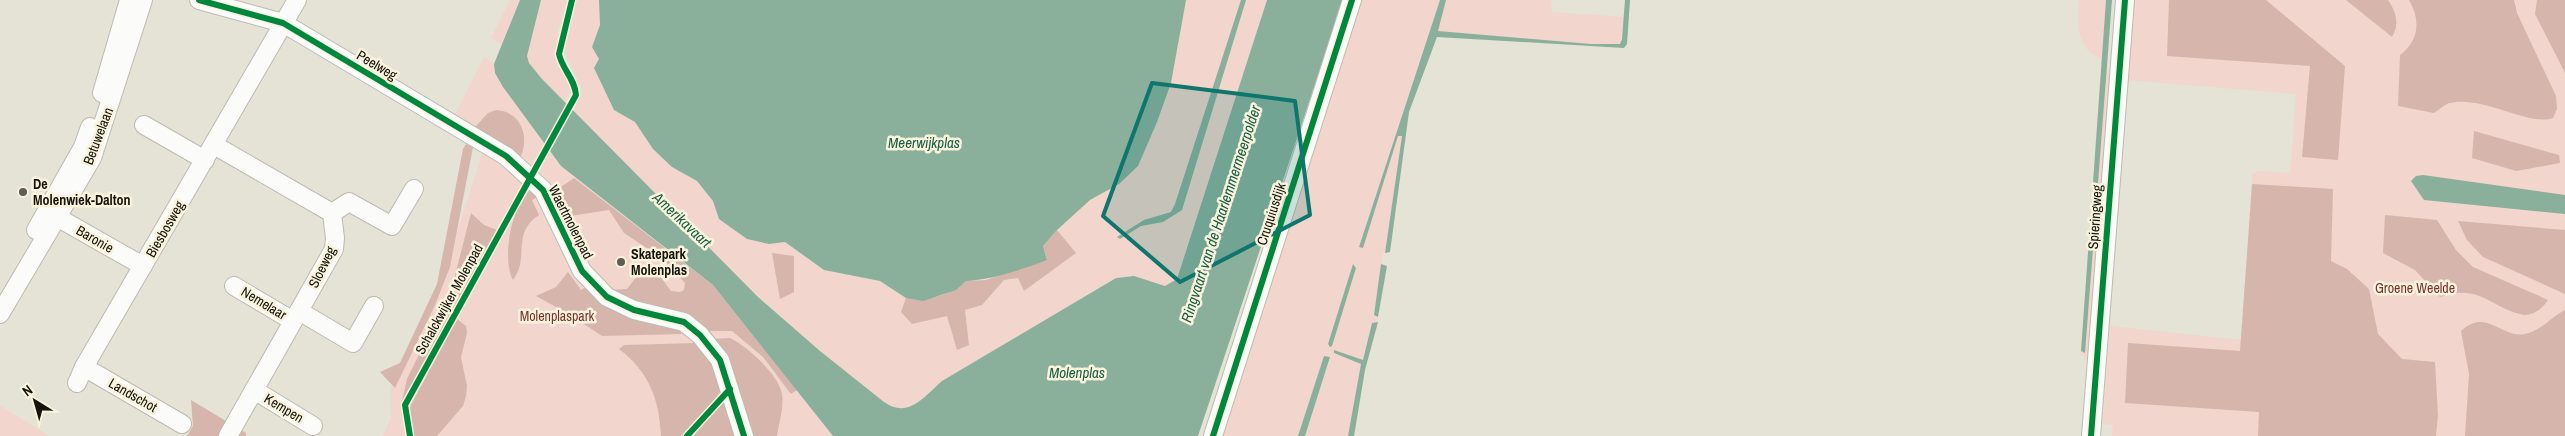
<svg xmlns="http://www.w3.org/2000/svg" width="2565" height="436" viewBox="0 0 2565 436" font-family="'Archivo Narrow',sans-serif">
  <rect width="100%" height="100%" fill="#e5e2d6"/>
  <g fill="#f2d5cc" fill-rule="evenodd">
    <polygon points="510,0 520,0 502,45 491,38"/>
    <path d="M541,0H567C556,40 549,46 570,86V91L564,102C552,89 532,74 527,56Z"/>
    <path d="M576,0H599C605,16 598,32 592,47L599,59L594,68L614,110L635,122L653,149L672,167L697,181L713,201L720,219L769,244L785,242L824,270L880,281L906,298L901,312L947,316L957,350L969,345L965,310L982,305L1004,280L1018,278L1025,291L1076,253L1057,230L1090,200L1119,184L1186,0H1267L1177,279L1165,286L1134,276L1116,278L942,381C924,397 908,419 884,402L820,351L758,297L574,112L582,90L563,47Z"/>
    <path d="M1357,0H1440L1359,246L1363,247L1398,136H1402L1385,253H1383L1374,315L1378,317V322L1372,323L1363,360L1334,351V353L1361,364L1349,436H1305L1330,358L1324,357L1298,436H1220ZM1353,265L1356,268L1332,346L1330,347L1328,344Z"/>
    <polygon points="1446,0 1551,0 1552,12 1624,17 1620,44 1591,44 1437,31"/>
    <path d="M2079,0H2106L2102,59C2076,49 2077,24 2079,0Z"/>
    <polygon points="2133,0 2565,0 2565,436 2112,436 2113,425 2103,424 2110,326 2242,340 2242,342 2258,185 2252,184 2252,175 2259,171 2290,173 2296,94 2128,80 2130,64 2127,64"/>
    <polygon points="484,57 494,62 494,64 537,135 561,166 643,231 772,360 833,436 383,436 391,417 390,390 443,277 496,111 488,113 475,127 455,115"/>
    <polygon points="2106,70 2111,74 2090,359 2081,355 2081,351 2085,352"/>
    <polygon points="0,406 43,432 48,436 0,436"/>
  </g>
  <g fill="#d6b5ac">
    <polygon points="2169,0 2266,0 2345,66 2338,160 2302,157 2310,66 2167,56"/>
    <path d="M2346,0H2388C2396,12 2400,24 2392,37Z"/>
    <path d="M2409,0H2514L2517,13L2556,96L2557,109L2553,118C2530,127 2483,95 2450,103C2445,104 2439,110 2434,113L2398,106L2400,55C2419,41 2421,20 2409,0Z"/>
    <polygon points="2537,0 2565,0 2565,73 2535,14"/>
    <path d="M496,110C522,112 530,137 520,159L485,139L481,131L475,127L488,113Z"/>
    <polygon points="2474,131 2559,155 2560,163 2516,171 2472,158"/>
    <polygon points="466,144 473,147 450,267 435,305 395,388 380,372 400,363 437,284 463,149"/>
    <polygon points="574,178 713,285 797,390 791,394 763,357 732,331 702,331 649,310 608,290 627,289 637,276 648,269 657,272 671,291 680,292 684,290 685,283 662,258 624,233 609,210 570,216 552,193"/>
    <polygon points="2252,184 2333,189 2331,261 2347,269 2369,289 2378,334 2402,359 2435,362 2438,415 2436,436 2258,436 2259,412 2125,403 2128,343 2240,351"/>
    <path d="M532,188L541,195L532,200L539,215C511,233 530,258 513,280C501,257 512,204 532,188Z"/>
    <polygon points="471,213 484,225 497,230 401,405 407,379 452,287"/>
    <path d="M2385,215L2437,220L2456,250L2473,267L2548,300C2542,309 2534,315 2524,315C2489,308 2481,283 2440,297L2415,270L2383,253Z"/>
    <polygon points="2458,221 2565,230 2565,294 2483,257 2467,240"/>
    <path d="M1057,230L1076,253L1024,291L1018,278L1004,280L982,305L965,310L969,345L957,350L947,316L912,324L901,312L906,298C928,301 949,296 966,281L986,280L1047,259L1043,246Z"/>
    <polygon points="772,253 794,256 794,292 780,299"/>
    <polygon points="568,272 581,290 589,285 682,331 681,334 602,336 569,314 536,296 556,287"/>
    <path d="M2565,310V436H2465L2469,374L2461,331C2487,307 2501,339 2525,334C2541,331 2551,317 2565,310Z"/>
    <polygon points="457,319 466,326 467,333 461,357 467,386 466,396 463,406 437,436 411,436 408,418 411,405"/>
    <path d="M730,338C747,346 779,375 782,394C784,407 779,422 777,436H752L753,432L734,382L710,339Z"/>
    <path d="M695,343L709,355L721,390L716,399L682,436H661C659,398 649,372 619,349L624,345Z"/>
    <polygon points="191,400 246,433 246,436 187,436 193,426"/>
    <polygon points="728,401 740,436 692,436 723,403"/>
  </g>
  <g fill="#8ab09b">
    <path d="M520,0H541L527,56L529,63L542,79L758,297L820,351L884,402C908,419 924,397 942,381L1116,278L1134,276L1165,286L1177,279L1267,0H1343L1198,436H833L713,285L561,166L503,87L495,73L494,64Z"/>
    <path d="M599,0H1186L1171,83L1157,122L1138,166L1119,184L1090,200L1057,230L1043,246L1047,260C1020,270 995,279 966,281L956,290L923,301L906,298L880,281L824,270L785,242L769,244L747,239L719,219L713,201L697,181L672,167L653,149L635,122L614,110L594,68L599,59L592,47L600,25Z"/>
    <polygon points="1241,0 1246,0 1182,210 1163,222 1141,226 1120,239 1117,237 1144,220 1171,212 1175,204"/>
    <polygon points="1440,0 1446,0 1438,31 1591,44 1620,44 1622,39 1625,0 1630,0 1627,44 1624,48 1437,37 1409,112 1390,252 1385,253 1402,136 1398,136 1363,248 1359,247"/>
    <polygon points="2106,0 2112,0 2085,353 2081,351"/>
    <polygon points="2423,175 2565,195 2565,214 2424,200 2411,181 2416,176"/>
    <polygon points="1353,264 1356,268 1332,346 1330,347 1328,344"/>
    <polygon points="1381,264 1387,266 1378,317 1374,315"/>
    <polygon points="1378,322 1365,370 1354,436 1348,436 1361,364 1334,353 1334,350 1363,360 1372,323"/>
    <polygon points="1324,356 1330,357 1305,436 1298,436"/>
  </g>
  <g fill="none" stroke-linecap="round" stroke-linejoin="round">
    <defs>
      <g id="minor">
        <polyline points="199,0 283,23 506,156 543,190 582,271 607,297 634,310 684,322 700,335 720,360 744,436"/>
        <polyline points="102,93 129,0"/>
        <polyline points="144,125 205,160"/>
        <polyline points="214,145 332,213 335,238 334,249 228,436"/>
        <polyline points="48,212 143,266"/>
        <polyline points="332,213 349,202 392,226 414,189"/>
        <polyline points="36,230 83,147 90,127"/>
        <polyline points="234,286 293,321"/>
        <polyline points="299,311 353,343 374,306"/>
        <polyline points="0,314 92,158 143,0"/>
        <polyline points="84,367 182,424"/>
        <polyline points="77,383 84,367 297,0"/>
        <polyline points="254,390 313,426"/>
        <polyline points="1213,436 1352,0"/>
        <polyline points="2091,436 2125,0"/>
      </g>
    </defs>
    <use href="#minor" stroke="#bdbbb1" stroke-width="20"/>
    <use href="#minor" stroke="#fbfbf9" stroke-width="18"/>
    <defs>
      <g id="cycleway">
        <polyline points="199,0 283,23 506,156 543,190 582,271 607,297 634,310 684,322 700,335 720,360 744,436"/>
        <path d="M410,436L405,405L576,95C575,79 562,69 559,54L572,0"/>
        <polyline points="687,436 730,389"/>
        <polyline points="1213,436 1352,0"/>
        <polyline points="2091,436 2125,0"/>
      </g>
    </defs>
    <use href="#cycleway" stroke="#f9f3dd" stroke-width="9"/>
    <use href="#cycleway" stroke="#00873e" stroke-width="6"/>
  </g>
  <path fill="#0f766e" fill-opacity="0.2" stroke="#0f766e" stroke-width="4" stroke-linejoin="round" d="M1152,83L1295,101L1310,215L1180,282L1103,216Z"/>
  <g fill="#5e5c53" stroke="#f9f3dd" stroke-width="2">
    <circle cx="23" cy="192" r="5"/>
    <circle cx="621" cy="262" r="5"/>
  </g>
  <g text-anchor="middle" stroke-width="5" stroke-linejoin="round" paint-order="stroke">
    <g font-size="14" fill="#16140c" stroke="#f9f3dd">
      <text transform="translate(377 65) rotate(31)" y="5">Peelweg</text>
      <text transform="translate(98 136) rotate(-69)" y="5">Betuwelaan</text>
      <text transform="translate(1271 214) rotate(-72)" y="5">Cruquiusdijk</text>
      <text transform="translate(2095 217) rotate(-86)" y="5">Spieringweg</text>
      <text transform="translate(571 222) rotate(63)" y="5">Waertmolenpad</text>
      <text transform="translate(165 229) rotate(-60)" y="5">Biesbosweg</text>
      <text transform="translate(95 239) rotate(30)" y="5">Baronie</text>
      <text transform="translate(322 267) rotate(-64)" y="5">Sloeweg</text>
      <text transform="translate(449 299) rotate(-61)" y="5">Schalckwijker Molenpad</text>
      <text transform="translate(264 303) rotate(31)" y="5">Nemelaar</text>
      <text transform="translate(133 395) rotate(30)" y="5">Landschot</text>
      <text transform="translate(284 408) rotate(31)" y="5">Kempen</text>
    </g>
    <g font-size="14" font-weight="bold" fill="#16140c" stroke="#f9f3dd" text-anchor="start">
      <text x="33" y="189">De<tspan x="33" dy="16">Molenwiek-Dalton</tspan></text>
      <text x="631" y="259">Skatepark<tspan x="631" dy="16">Molenplas</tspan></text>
    </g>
    <g font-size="14" fill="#79332d" stroke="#f9f3dd">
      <text x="2415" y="293">Groene Weelde</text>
      <text x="557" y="321">Molenplaspark</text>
    </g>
    <g font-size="15" font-style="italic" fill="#1b6047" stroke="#f9f3dd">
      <text x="924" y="148">Meerwijkplas</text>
      <text transform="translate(1221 214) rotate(-72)" y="5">Ringvaart van de Haarlemmermeerpolder</text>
      <text transform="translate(682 220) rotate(43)" y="5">Amerikavaart</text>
      <text x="1077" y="378">Molenplas</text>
    </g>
  </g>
  <g transform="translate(35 401) rotate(323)" stroke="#f9f3dd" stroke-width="4" paint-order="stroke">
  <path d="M0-4L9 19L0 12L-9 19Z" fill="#16140c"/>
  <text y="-8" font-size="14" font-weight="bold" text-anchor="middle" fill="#16140c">N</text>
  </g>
</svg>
